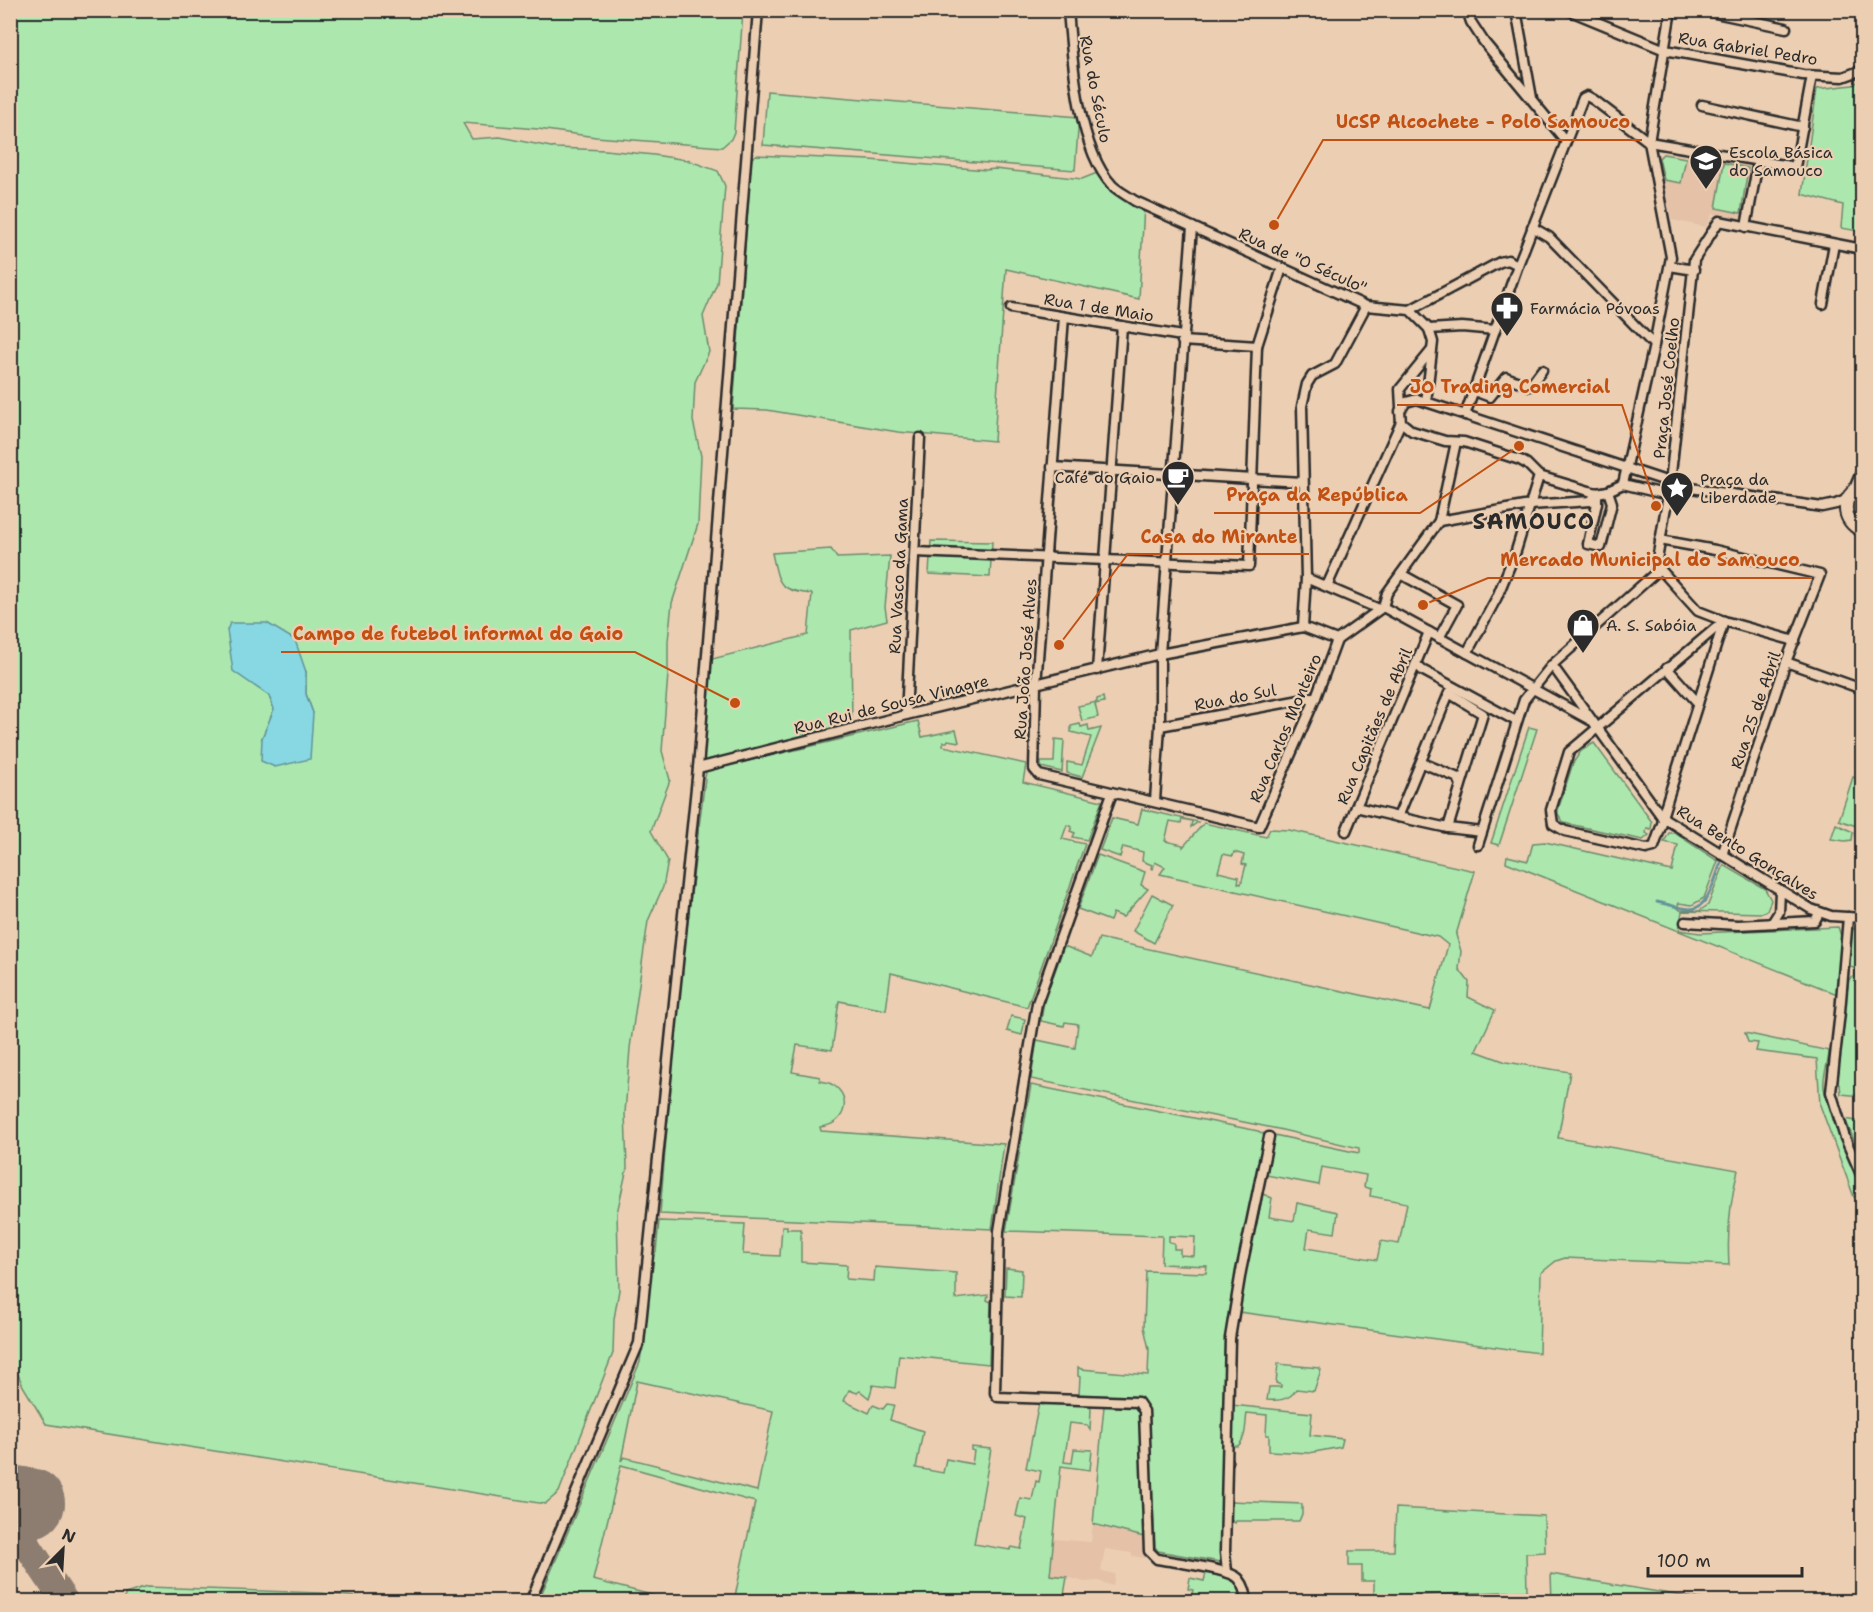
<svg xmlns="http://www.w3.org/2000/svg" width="1873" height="1612" viewBox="0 0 1873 1612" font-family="'Shantell Sans',sans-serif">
  <rect width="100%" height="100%" fill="#eccfb3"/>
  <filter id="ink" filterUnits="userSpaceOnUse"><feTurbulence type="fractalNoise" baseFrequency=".0167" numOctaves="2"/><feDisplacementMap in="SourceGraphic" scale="12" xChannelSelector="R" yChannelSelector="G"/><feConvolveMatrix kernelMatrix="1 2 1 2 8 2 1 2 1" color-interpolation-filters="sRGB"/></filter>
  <g filter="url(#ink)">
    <g fill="#e4c1a7">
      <polygon points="1663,152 1753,167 1742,218 1712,214 1706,227 1672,220 1657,157"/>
      <polygon points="1093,1524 1144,1537 1145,1558 1132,1556 1132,1553 1105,1549 1101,1571 1115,1574 1113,1586 1098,1581 1084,1582 1067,1577 1050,1575 1054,1539 1091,1542"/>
    </g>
    <g fill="#ace8ae" stroke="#6c8a6c" stroke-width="1.5" fill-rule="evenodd">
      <path d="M10,11H743L734,132L731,139L722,147L596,137L538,129L463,123L472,139L500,137L556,148L605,150L654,155L687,160L718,171L725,186L717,283L703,316L709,352L695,382L693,421L701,456L698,524L672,603L668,641V674L662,751L670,780L651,831L668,861L663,887L648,921L630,1048L625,1113L627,1168L617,1213L619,1290L614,1319L613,1353L559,1492L545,1504L46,1424L23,1386L11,1358ZM306,672V694L313,713L262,738L274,710L269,696Z"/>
      <polygon points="1862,79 1862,207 1858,231 1841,228 1843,205 1802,194 1817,89 1853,85"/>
      <polygon points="767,91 1079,117 1075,170 763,145"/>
      <polygon points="1663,154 1686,158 1681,183 1664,180 1659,158"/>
      <polygon points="756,155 870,160 986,170 995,169 1082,179 1102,171 1113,185 1144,205 1139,299 1006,269 994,441 898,432 767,410 733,409 751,163 752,158"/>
      <polygon points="1724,163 1748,168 1741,213 1716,208"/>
      <polygon points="931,541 992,542 990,577 929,574"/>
      <path d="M831,549L837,558L890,556L885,607L887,620L851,630L852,726L699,762L712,659L808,635L812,594C778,590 779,585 772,553Z"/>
      <polygon points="1103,697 1104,702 1095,704 1098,717 1082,721 1078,706 1097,702 1097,699"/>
      <path d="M918,721L922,737L956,730L959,742L948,740L947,742H943V746L1026,764L1023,782L1102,801L1087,840L1073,837L1075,833L1070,831L1072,827L1067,825L1062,839L1085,844L1027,1007L891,973L886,1010L839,1001L832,1050L797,1045L792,1072L820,1077V1081C852,1084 853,1124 820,1127L821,1131L1004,1144L992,1229L660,1214C671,1066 687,919 706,771Z"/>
      <polygon points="1080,724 1081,727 1088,725 1089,731 1101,728 1082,777 1067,773 1067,762 1082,765 1091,737 1071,732 1071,726"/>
      <polygon points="1529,727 1537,729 1499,845 1491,843"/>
      <polygon points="1055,739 1064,740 1062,772 1041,767 1041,762 1054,762"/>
      <polygon points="1594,743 1652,822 1651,829 1647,828 1646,833 1649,835 1643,840 1564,823 1558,814 1558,810 1573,763 1581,751"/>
      <polygon points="1853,777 1862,780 1862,828 1839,820"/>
      <path d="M1142,809L1198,822L1191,827L1192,821L1182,819L1181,823L1170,821L1165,841L1183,845V847L1204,823L1266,837L1270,829L1289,830L1475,871L1456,935L1461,951L1459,969L1469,982L1468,997L1495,1010L1476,1051L1506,1062L1570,1072L1558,1138L1738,1170C1730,1201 1727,1233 1729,1265L1565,1258L1556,1261L1541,1273L1539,1353L1239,1312L1244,1280L1263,1194L1272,1198L1269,1217L1294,1221L1297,1203L1338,1212L1335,1233L1309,1229L1306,1248L1377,1260L1381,1241L1399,1244L1407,1203L1370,1196L1371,1189L1364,1187L1366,1175L1322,1167L1319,1185L1266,1175L1274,1135L1359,1153V1148L1278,1129L1031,1079L1037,1040L1075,1048L1078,1024L1065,1022L1064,1026L1041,1021L1044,1002L1064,946L1092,957L1099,938L1430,1010L1448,945L1438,937L1160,874L1165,867L1155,862L1153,869L1151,868L1152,865L1142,861L1143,852L1123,847L1120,857L1100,850L1112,818L1138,824ZM1234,852L1244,855L1242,864L1246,865L1241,884L1238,883L1239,877L1218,872L1223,854L1233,856Z"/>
      <polygon points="1836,824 1853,832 1852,840 1845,841 1831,839"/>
      <polygon points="1669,833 1675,833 1718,861 1704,898 1692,905 1679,903 1677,907 1680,910 1699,911 1708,905 1724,865 1765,889 1771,900 1767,910 1762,913 1682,911 1679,930 1700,933 1838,927 1842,939 1837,994 1506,862 1507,856 1528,861 1533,843 1545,842 1672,871 1678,845 1664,842"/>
      <polygon points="1098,855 1145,872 1141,885 1148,889 1123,917 1113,913 1110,921 1078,909"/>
      <polygon points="1152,894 1173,905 1154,943 1133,931"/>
      <polygon points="1856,927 1862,927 1862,1096 1841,1094 1840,1085 1838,1084 1838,1058 1849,979 1855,976 1855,969 1850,966 1852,931"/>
      <polygon points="1011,1016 1025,1019 1022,1035 1007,1031"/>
      <path d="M1745,1033L1829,1051C1829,1063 1822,1075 1824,1088C1828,1107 1836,1128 1843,1146C1851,1164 1862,1180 1862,1199L1854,1197L1820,1105L1817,1059L1756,1051L1758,1043L1748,1042Z"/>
      <path d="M1031,1085L1258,1131L1264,1134L1266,1140L1228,1336L1225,1383L1220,1562L1158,1551L1155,1547L1149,1413L1143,1401L1137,1398L1079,1395L1080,1377L1078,1376V1367L1081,1369L1148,1375L1149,1349L1144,1327L1146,1271L1206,1273L1207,1266L1161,1264L1162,1236L1006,1231ZM1169,1236L1195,1237L1194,1256L1180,1255V1249H1174V1243L1169,1242Z"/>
      <polygon points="1845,1119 1862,1122 1862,1159"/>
      <path d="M659,1221L745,1224L743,1254L780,1256L782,1226H787V1229H801V1262L847,1265L846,1279L874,1281L875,1267L956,1273V1299L988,1295L987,1300L991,1302L989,1364L899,1355L895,1388L873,1385L869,1398L860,1391L857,1393L849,1390L844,1401L869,1413L873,1405L883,1409L887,1404L894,1405L890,1420L923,1431L916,1468L943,1473L946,1459L972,1464L974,1451L971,1450V1447L991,1449L974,1544L1010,1550L1012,1547L1021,1549L1027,1519L1016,1516L1020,1498L1032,1500L1036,1481L1039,1482L1041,1471L1026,1468L1039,1403L1042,1405L1052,1403L1090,1405L1091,1409L1090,1430L1087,1425L1070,1423L1064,1462L1072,1463L1074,1449L1092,1450L1090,1470L1061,1466L1050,1575L1067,1577L1063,1601L1003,1593L1001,1602L734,1601L755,1502L621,1465L593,1580L675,1601L538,1602L640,1362L653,1255L656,1252ZM637,1381L773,1411L757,1491L624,1457L621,1461Z"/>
      <polygon points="1006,1268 1022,1270 1021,1297 1005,1296"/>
      <path d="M1278,1364L1319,1368L1321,1370L1314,1391L1296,1389C1291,1400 1278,1401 1267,1400L1269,1387H1281V1385L1276,1383Z"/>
      <path d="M1231,1405L1312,1413L1310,1435L1343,1439L1341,1447L1309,1453L1269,1451V1435H1266L1267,1415L1247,1413C1245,1424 1247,1437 1238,1446H1231Z"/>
      <polygon points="1104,1406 1139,1407 1144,1537 1093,1524"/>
      <polygon points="1230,1501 1302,1504 1302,1514 1299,1521 1236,1521 1235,1523 1229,1518"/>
      <polygon points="1396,1508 1544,1516 1545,1552 1526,1553 1527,1591 1374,1597 1374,1581 1362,1581 1362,1566 1349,1566 1349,1551 1394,1551"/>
      <polygon points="1206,1573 1233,1579 1241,1590 1240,1601 1190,1601 1193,1590 1188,1589 1190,1578 1204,1581"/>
      <polygon points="1551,1574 1712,1601 1552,1601"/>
      <polygon points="147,1587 320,1593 394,1601 125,1601 125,1594"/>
    </g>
    <polygon fill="#87d8e2" stroke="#629399" stroke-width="1.5" points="230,623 267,623 295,640 306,672 306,694 313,713 310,759 275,767 261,761 262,738 274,709 269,696 233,671 227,630"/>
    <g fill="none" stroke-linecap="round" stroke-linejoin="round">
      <path stroke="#629399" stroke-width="3" d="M1657,902C1667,904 1679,908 1690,909C1709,909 1715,877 1721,863"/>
      <polyline stroke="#8c7d6f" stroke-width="28" points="10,1515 29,1548 65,1602"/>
      <polyline stroke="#8c7d6f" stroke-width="70" points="10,1500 30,1503"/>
      <defs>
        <g id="street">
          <path d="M1068,10C1072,58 1078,149 1112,185C1118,191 1128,196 1135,201L1366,306L1410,310L1429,329L1433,342L1426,402"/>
          <polyline points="1467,10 1471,22 1484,42 1565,140"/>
          <polyline points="1516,10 1532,98"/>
          <polyline points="1568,10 1665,50 1803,75 1843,77 1862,70"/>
          <polyline points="1701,10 1786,28"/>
          <polyline points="1702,105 1803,127"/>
          <polyline points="1532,227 1549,237 1654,345"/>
          <polyline points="1746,227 1758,162"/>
          <polyline points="1670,266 1694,270"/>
          <polyline points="1823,304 1834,244"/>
          <polyline points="1011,308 1182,336"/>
          <polyline points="1410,310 1500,262 1508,260 1518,265"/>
          <polyline points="1064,317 1036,685 1034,769 1039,775 1259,827 1316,697 1337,640"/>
          <polyline points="1429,329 1462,327 1495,330"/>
          <polyline points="1182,341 1257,346"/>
          <polyline points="1474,391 1490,397 1506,377 1530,386 1542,370"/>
          <polyline points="1401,407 1400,389 1431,351"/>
          <polyline points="1465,415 1518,265 1583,98 1587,96 1594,100 1649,142 1795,167 1812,76"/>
          <polyline points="1052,467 1302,482"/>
          <polyline points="1539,476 1530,505 1591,501 1597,493"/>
          <polyline points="1623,484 1654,345 1671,257 1649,142 1671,10"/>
          <polyline points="1853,491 1862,470"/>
          <polyline points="1597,493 1597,503 1588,544 1601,547 1612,503 1608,491"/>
          <polyline points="1668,495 1623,484 1608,491 1597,493 1589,491 1539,476 1527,464 1520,460 1464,442 1445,441 1412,431 1401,422 1400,411 1406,402 1417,399 1684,487 1822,507 1836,504 1848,499"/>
          <polyline points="1439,521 1530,505 1516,551 1497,597 1467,653"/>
          <polyline points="1660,540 1715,550 1820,575 1786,662 1722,855"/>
          <polyline points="915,552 1249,566 1257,346 1282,268"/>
          <polyline points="1401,574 1457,605 1439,638"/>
          <polyline points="1306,578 1302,406 1307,384 1312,376 1335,364 1366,306"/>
          <polyline points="1327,586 1401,422"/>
          <polyline points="1383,607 1590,720"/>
          <polyline points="1303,627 1337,640 1383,607 1387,593 1439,521 1456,442"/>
          <polyline points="1303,627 1306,578 1379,609"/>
          <polyline points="1795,641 1724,621 1698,611 1660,569 1657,560 1670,483 1694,260 1719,221 1862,249"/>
          <polyline points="1786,662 1862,689"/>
          <polyline points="1416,664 1422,670 1516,721"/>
          <polyline points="1552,665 1662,817 1811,909 1831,916 1862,918"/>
          <polyline points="1667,668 1698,703"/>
          <polyline points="1097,670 1122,326"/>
          <polyline points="906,715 920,438"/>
          <polyline points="1160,726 1316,697"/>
          <polyline points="1420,764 1425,764 1458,778 1461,785 1448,828 1398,817 1449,693 1483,714 1461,785"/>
          <polyline points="698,768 906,715 1160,654 1303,627"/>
          <path d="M1112,793L1037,1003L999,1231L995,1393L998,1397L1138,1402L1144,1411L1149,1551L1157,1559C1173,1562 1231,1569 1239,1579C1245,1586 1246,1593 1247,1602"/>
          <polyline points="1155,801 1160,726 1160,654 1192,227"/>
          <polyline points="1356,807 1398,817"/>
          <polyline points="1662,817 1724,621"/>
          <polyline points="1664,818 1654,847 1646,849 1565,831 1553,824 1551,810 1569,752 1724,621"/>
          <polyline points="1448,828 1482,832"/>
          <polyline points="1346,831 1429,632"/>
          <polyline points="1478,845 1524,700 1552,665 1660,569"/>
          <polyline points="1848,917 1840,1012 1831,1092 1845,1138 1862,1177"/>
          <polyline points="1685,922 1738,925 1815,921 1819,913"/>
          <polyline points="1772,923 1779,912 1780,891"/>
          <polyline points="1227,1572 1225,1552 1230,1338 1241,1271 1269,1137"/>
          <polyline points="530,1602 639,1343 698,768 758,10"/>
        </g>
        <path id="secondary" d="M1862,487C1840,494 1841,522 1862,530"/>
      </defs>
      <use href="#street" stroke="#2b2b2b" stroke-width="13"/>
      <use href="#secondary" stroke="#2b2b2b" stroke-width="16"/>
      <use href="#street" stroke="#eccfb3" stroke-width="8"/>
      <use href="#secondary" stroke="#eccfb3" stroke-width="12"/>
    </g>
  </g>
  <defs>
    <symbol id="school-pin" viewBox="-11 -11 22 30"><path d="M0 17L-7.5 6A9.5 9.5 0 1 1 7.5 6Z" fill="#2b2b2b" stroke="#eccfb3"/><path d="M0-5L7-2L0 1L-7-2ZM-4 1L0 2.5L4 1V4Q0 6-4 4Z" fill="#fff"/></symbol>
    <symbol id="pharmacy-pin" viewBox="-11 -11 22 30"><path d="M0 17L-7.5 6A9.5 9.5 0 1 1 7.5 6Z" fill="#2b2b2b" stroke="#eccfb3"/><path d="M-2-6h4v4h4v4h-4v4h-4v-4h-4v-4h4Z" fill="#fff"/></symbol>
    <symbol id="cafe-pin" viewBox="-11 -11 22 30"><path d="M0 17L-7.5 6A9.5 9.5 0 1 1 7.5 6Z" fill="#2b2b2b" stroke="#eccfb3"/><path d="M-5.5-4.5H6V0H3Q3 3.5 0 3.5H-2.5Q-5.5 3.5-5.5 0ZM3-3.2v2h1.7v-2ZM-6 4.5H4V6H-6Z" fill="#fff"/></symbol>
    <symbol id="sight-pin" viewBox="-11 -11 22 30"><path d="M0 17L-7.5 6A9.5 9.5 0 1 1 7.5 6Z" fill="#2b2b2b" stroke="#eccfb3"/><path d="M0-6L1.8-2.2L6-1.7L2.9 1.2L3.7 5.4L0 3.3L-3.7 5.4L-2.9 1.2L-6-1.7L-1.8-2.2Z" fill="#fff"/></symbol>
    <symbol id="shop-pin" viewBox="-11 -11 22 30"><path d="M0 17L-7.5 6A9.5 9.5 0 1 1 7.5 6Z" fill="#2b2b2b" stroke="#eccfb3"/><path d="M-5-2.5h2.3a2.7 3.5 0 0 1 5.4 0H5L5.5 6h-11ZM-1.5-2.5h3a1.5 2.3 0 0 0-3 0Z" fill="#fff"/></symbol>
  </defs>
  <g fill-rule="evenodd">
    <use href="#school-pin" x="1687" y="142" width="38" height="52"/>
    <use href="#pharmacy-pin" x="1488" y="289" width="38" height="52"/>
    <use href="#cafe-pin" x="1159" y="458" width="38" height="52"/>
    <use href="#sight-pin" x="1658" y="469" width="38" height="52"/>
    <use href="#shop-pin" x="1564" y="606" width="38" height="52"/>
  </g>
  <g text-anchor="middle" stroke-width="4.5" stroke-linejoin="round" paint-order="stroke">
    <g font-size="16" fill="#2b2b2b" stroke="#eccfb3">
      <text transform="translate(1748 48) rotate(9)" y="6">Rua Gabriel Pedro</text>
      <text transform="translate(1096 89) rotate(79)" y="6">Rua do Século</text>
      <text transform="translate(1303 260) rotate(24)" y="6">Rua de "O Século"</text>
      <text transform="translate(1099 307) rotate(9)" y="6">Rua 1 de Maio</text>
      <text transform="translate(1666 388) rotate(-84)" y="6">Praça José Coelho</text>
      <text transform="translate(898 576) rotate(-87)" y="6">Rua Vasco da Gama</text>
      <text transform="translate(1025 659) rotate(-86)" y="6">Rua João José Alves</text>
      <text transform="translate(1235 697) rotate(-11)" y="6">Rua do Sul</text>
      <text transform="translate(891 704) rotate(-14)" y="6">Rua Rui de Sousa Vinagre</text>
      <text transform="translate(1755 710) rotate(-71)" y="6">Rua 25 de Abril</text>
      <text transform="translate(1374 726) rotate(-67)" y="6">Rua Capitães de Abril</text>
      <text transform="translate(1285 728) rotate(-67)" y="6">Rua Carlos Monteiro</text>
      <text transform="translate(1748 852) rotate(32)" y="6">Rua Bento Gonçalves</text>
    </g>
    <g font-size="16" fill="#2b2b2b" stroke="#eccfb3" text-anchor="start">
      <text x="1729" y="158">Escola Básica<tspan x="1729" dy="18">do Samouco</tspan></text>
      <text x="1530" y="314">Farmácia Póvoas</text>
      <text x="1155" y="483" text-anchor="end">Café do Gaio</text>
      <text x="1700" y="485">Praça da<tspan x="1700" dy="18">Liberdade</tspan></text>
      <text x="1606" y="631">A. S. Sabóia</text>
    </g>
    <g font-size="22" font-weight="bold" letter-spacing="1.5" fill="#2b2b2b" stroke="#eccfb3">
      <text x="1534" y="529">SAMOUCO</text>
    </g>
  </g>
  <path fill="none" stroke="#c25012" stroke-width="2" d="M1274 225L1323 140H1642M1656 506L1622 405H1397M1519 446L1420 513H1214M1059 645L1128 554H1309M1423 605L1488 578H1812M735 703L635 652H281"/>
  <g fill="#c25012" stroke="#eccfb3" stroke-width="2">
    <circle cx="1274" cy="225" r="6"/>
    <circle cx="1656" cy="506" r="6"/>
    <circle cx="1519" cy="446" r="6"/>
    <circle cx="1059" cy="645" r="6"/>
    <circle cx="1423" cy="605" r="6"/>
    <circle cx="735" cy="703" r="6"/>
  </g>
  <g font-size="18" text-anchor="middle" font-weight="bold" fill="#c25012" stroke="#eccfb3" stroke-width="4.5" stroke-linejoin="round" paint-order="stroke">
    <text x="1483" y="128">UCSP Alcochete - Polo Samouco</text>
    <text x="1510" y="393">JO Trading Comercial</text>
    <text x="1317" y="501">Praça da República</text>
    <text x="1219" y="543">Casa do Mirante</text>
    <text x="1650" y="566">Mercado Municipal do Samouco</text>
    <text x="458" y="640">Campo de futebol informal do Gaio</text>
  </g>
  <rect width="1873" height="1612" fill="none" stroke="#eccfb3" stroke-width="36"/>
  <rect x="18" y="18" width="1837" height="1576" fill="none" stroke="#2b2b2b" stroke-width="2" filter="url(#ink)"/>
  <g transform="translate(63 1549) rotate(24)" stroke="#eccfb3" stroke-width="4.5" paint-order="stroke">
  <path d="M0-4.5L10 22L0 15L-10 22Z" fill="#2b2b2b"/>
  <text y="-9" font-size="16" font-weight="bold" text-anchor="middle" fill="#2b2b2b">N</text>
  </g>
  <path d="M1648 1567v9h154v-9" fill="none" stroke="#2b2b2b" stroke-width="3"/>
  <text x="1657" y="1567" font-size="18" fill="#2b2b2b" stroke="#eccfb3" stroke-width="4.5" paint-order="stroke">100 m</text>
</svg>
